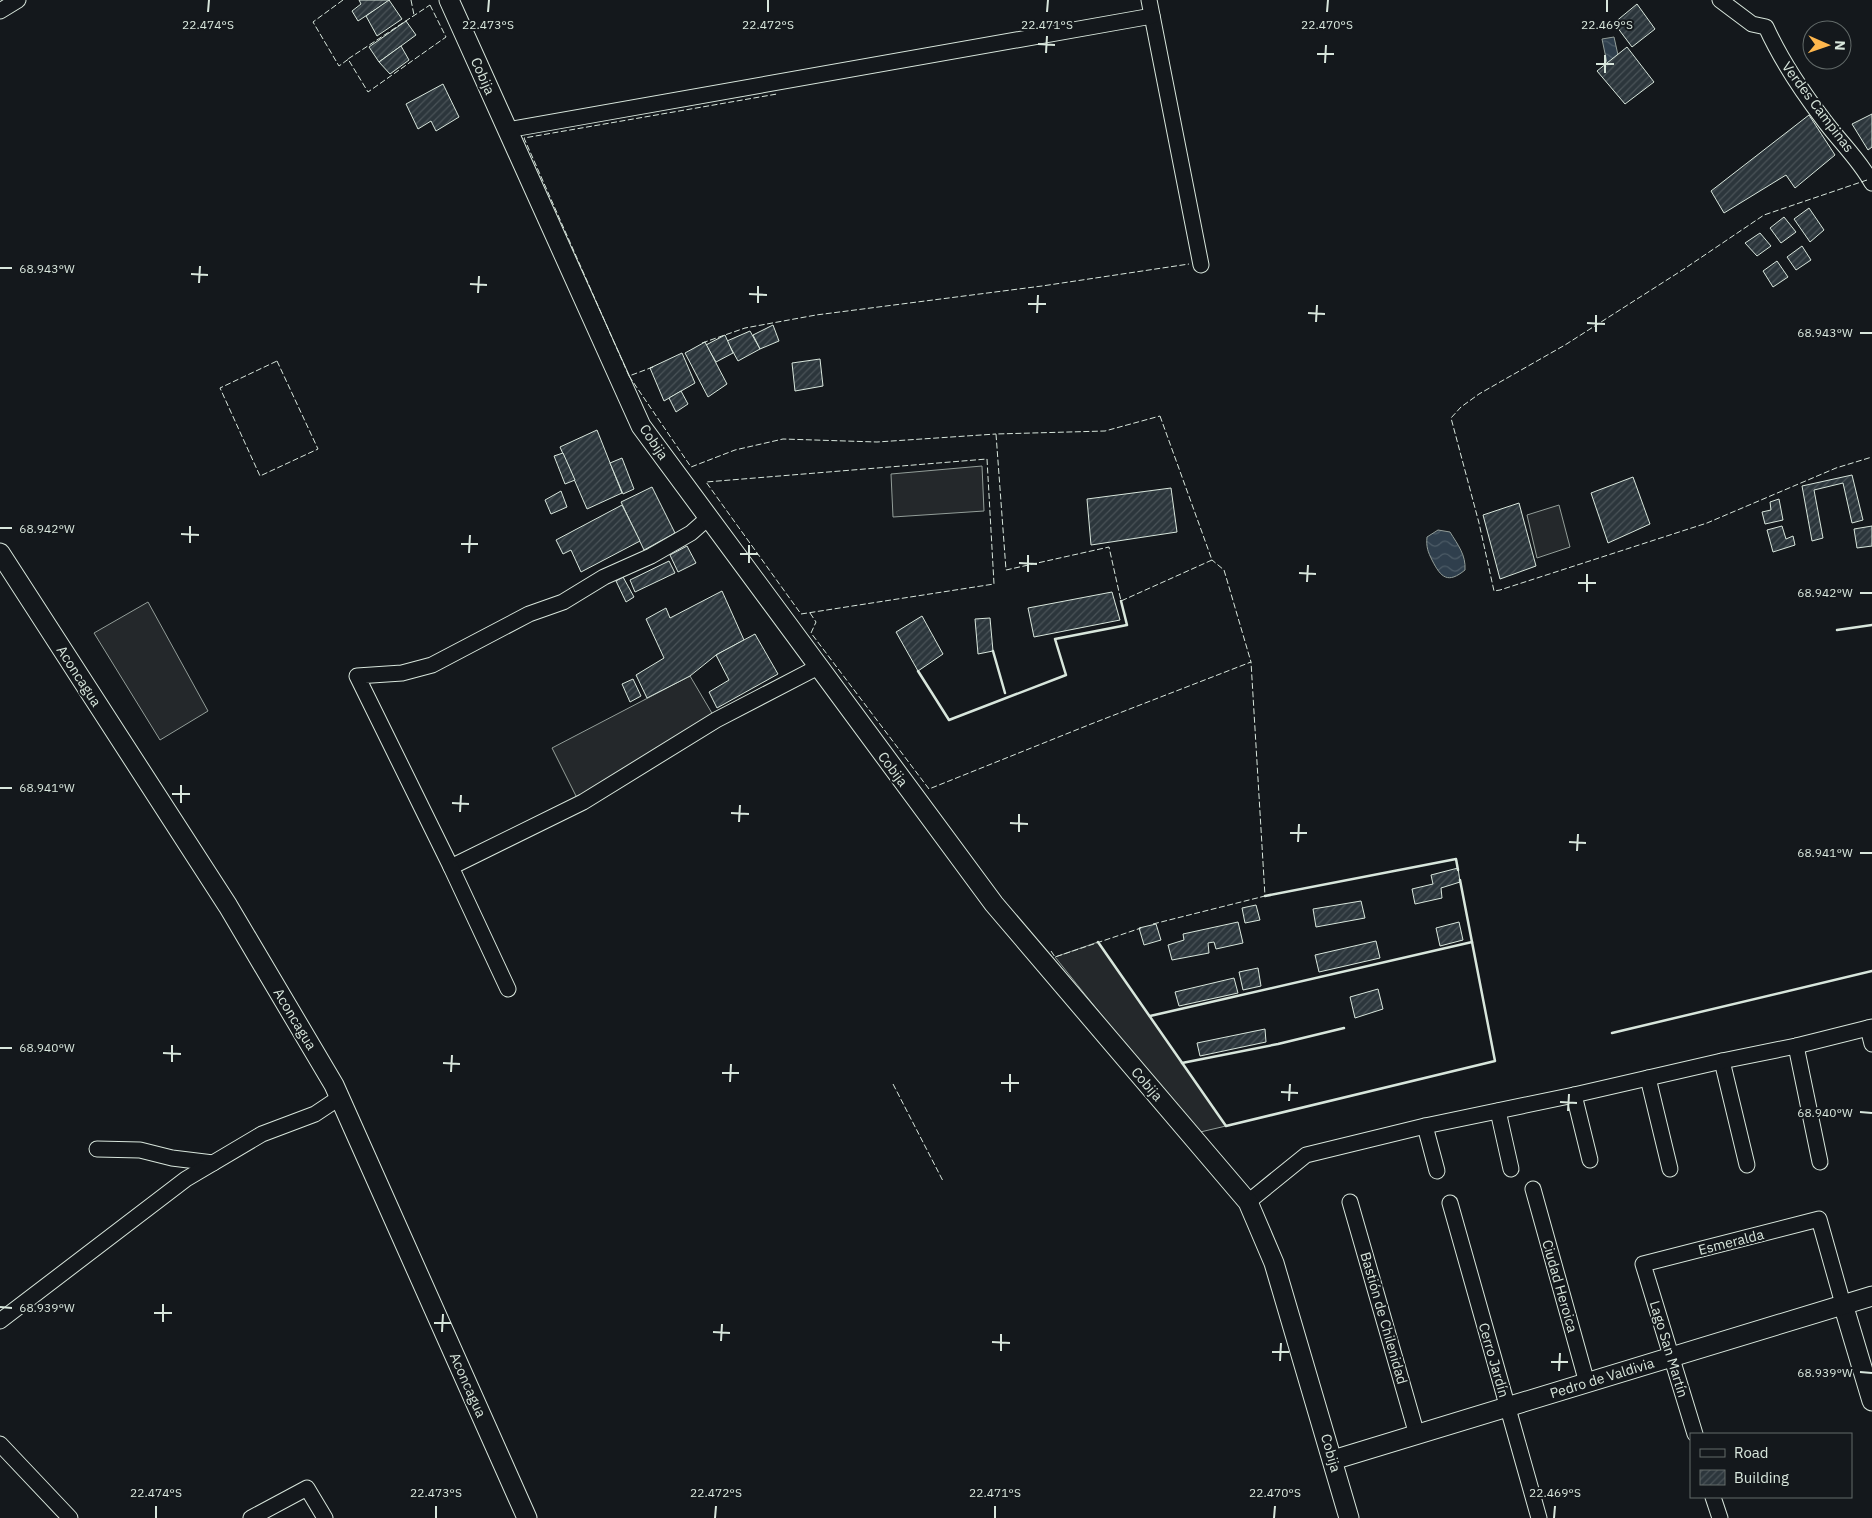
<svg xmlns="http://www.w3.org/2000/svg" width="1872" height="1518" viewBox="0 0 1872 1518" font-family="'IBM Plex Sans',sans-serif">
  <defs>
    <pattern id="water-waves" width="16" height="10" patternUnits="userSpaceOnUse" patternTransform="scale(1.25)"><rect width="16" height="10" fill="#2f3f4d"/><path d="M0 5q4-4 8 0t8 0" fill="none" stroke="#4c5b66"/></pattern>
    <pattern id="building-hatch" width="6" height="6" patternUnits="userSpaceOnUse" patternTransform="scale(1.25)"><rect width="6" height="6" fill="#2c363c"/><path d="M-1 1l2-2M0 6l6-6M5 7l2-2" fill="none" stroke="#4a5358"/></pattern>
  </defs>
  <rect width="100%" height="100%" fill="#14181c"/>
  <g fill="#24282b" stroke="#939e99">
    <polygon points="982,466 984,511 893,517 891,474"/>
    <polygon points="1559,505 1570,547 1537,558 1527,515"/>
    <polygon points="148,602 208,711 160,740 94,633"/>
    <polygon points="690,676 716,720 577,798 552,748"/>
    <polygon points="1098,942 1226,1126 1196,1133 1055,957"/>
  </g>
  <g fill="url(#water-waves)" stroke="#939e99">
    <polygon points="1614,37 1618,55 1607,63 1602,39"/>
    <path d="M1438,530L1450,532C1458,545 1466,555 1465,570C1448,584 1441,578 1432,560C1428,552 1426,547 1427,537Z"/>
  </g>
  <g fill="url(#building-hatch)" stroke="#d8e6dc">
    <polygon points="359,0 390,0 358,21 352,11 361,4"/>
    <polygon points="389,0 402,19 377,36 366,16"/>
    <polygon points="1637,4 1655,29 1632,47 1614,23"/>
    <polygon points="406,21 416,35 379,62 369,47"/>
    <polygon points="401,46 409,60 390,74 379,62"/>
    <polygon points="1627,47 1654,82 1625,104 1597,71"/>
    <polygon points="443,84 459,117 436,131 431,121 418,129 406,104"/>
    <polygon points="1872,114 1872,147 1868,150 1852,124"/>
    <polygon points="1809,115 1835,155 1795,188 1786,175 1724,213 1711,191"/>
    <polygon points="1809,208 1824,230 1810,242 1794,219"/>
    <polygon points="1784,217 1796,232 1781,243 1770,228"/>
    <polygon points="1760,233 1771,246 1757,256 1745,243"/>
    <polygon points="1802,246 1811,260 1796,270 1787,257"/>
    <polygon points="1777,261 1788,277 1773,287 1763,271"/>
    <polygon points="773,325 779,341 760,349 753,335"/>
    <polygon points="750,331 760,349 738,361 727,341"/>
    <polygon points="725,335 733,353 716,362 706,345"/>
    <polygon points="705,342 727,384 708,397 685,353"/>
    <polygon points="682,353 695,383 664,401 650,368"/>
    <polygon points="820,359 823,386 795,391 792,363"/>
    <polygon points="681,391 688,404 676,412 669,398"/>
    <polygon points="597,430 622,493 587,509 560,447"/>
    <polygon points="563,453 575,480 565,484 554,456"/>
    <polygon points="622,458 634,489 623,494 610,463"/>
    <polygon points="1852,475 1863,520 1852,523 1843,483 1814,490 1823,538 1812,541 1802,486"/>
    <polygon points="1633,477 1650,524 1608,543 1591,493"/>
    <polygon points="652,487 675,533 644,550 621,502"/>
    <polygon points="1171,488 1177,532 1091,545 1087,499"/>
    <polygon points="561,491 567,507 551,514 545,500"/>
    <polygon points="1779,499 1783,520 1765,524 1762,512 1771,510 1770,502"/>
    <polygon points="1519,503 1536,566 1500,579 1483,515"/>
    <polygon points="622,505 640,541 581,572 571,550 563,554 556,540"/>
    <polygon points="1782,526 1786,539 1793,536 1795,545 1773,552 1767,530"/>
    <polygon points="1872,526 1872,546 1857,548 1854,529"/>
    <polygon points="687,546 696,563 678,572 670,555"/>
    <polygon points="669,561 675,573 635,592 630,580"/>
    <polygon points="623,577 634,597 626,602 616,581"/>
    <polygon points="722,591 744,640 716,655 690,676 647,698 636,675 664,658 646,619 666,608 670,618"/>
    <polygon points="1112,592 1120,620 1034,637 1028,608"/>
    <polygon points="922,616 943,654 918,671 896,632"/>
    <polygon points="990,618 993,651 978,654 975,619"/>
    <polygon points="755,634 778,674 717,708 709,692 729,680 716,655"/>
    <polygon points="633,679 641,696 630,702 622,684"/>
    <polygon points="1458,868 1460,882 1441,888 1442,898 1415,904 1412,889 1433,884 1431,875"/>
    <polygon points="1361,901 1365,918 1316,927 1313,909"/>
    <polygon points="1256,905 1260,920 1245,923 1242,908"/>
    <polygon points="1238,922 1243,943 1216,949 1214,942 1208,943 1209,953 1172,960 1168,945 1184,940 1183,934"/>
    <polygon points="1459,922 1463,940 1440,946 1436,928"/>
    <polygon points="1156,924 1161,940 1144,945 1139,928"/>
    <polygon points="1376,941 1380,958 1319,972 1315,955"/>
    <polygon points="1258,968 1261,986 1243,990 1239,972"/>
    <polygon points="1234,978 1238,993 1179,1006 1175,992"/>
    <polygon points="1378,989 1383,1009 1355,1018 1350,997"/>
    <polygon points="1265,1029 1266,1042 1200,1056 1197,1043"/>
  </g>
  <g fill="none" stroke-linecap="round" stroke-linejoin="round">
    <defs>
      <g id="minor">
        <polyline points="1149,0 1201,265"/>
        <path d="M1720,0L1752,24L1766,27C1781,60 1801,90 1823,119C1839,141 1859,159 1872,183"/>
        <polyline points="0,11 18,0"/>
        <polyline points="507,130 1152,16"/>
        <polyline points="708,518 691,533 651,556 604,577 563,602 529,614 432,665 402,673 357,676 451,867 583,802 716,720 818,667"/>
        <polyline points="451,867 508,989"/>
        <polyline points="1868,1028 1872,1044"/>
        <polyline points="1796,1046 1820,1162"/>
        <polyline points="1722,1061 1747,1165"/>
        <polyline points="1648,1078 1670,1169"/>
        <polyline points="1574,1095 1590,1160"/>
        <polyline points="1498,1111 1511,1169"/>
        <polyline points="1425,1126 1437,1171"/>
        <polyline points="97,1149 140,1150 172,1158 213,1163"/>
        <polyline points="1533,1189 1587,1383"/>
        <polyline points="1248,1202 1306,1155 1425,1126 1574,1095 1722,1061 1796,1046 1872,1027"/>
        <polyline points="1350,1202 1417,1435"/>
        <polyline points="1450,1203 1539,1518"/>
        <polyline points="0,1321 186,1179 262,1134 315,1114 339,1098"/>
        <polyline points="1695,1434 1643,1264 1819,1219 1843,1304"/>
        <polyline points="0,1444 70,1518"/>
        <polyline points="1713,1497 1720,1518"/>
        <polyline points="251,1518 307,1488 325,1518"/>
      </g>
      <g id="tertiary">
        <polyline points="449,0 641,426 994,904 1248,1202 1274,1263 1349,1518"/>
        <polyline points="0,553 228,906 334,1085 527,1518"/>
        <polyline points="1843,1304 1872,1401"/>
        <polyline points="1333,1460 1872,1296"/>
      </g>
    </defs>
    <use href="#minor" stroke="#d8e6dc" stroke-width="17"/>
    <use href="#tertiary" stroke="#d8e6dc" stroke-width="21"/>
    <use href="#minor" stroke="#14181c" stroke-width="15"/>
    <use href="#tertiary" stroke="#14181c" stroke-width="19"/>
    <g stroke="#d8e6dc" stroke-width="1" stroke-dasharray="6 2.5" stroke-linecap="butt">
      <polyline points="343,0 313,22 339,66 350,58"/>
      <polyline points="411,0 414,15"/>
      <polygon points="430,5 446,37 368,92 348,59"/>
      <polyline points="1867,180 1764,215 1684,269 1565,345 1479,394 1461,407 1451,418 1479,523 1494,591 1500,590 1707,523 1836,468 1872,457"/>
      <polyline points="702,343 745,328 816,315 1042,286 1189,264"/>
      <polygon points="277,361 318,449 260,476 220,388"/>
      <polyline points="653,367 629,376 691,467 735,450 783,439 877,442 996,434"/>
      <polyline points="629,376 524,138 777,94"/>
      <polygon points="1160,416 1212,560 1121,601 1109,547 1006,570 996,434 1105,431"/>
      <polygon points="987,459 994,584 801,614 706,482"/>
      <polyline points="810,613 816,622 811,633 929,789 1091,724 1251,662 1224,570 1212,560"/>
      <polyline points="1153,924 1265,896 1251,662"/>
      <polyline points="1051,951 1055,957 1141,928"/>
      <polyline points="893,1084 943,1181"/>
    </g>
    <g stroke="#d8e6dc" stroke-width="2.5">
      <polyline points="1837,630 1872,625"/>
      <polyline points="993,651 1005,693"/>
      <polyline points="918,671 949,720 1066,675 1055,639 1127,625 1121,601"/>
      <polyline points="1265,896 1456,859 1458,870"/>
      <polyline points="1098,942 1226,1126 1495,1061 1460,880"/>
      <polyline points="1150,1016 1472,942"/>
      <polyline points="1612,1033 1872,971"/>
      <polyline points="1182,1063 1278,1044 1344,1028"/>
    </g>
  </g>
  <path fill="none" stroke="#d8e6dc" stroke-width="2" d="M208,12L209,0M488,12L489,0M768,12V0M1047,12L1048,0M1327,12L1328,0M1607,12V0M1038,44L1055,45M1046,53L1047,36M1317,54H1334M1325,63L1326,45M1596,64H1614M1605,73V55M0,268H12M191,274L208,275M199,283L200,266M470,284L487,285M478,293L479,276M749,294L767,295M758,303V286M1028,304H1046M1037,313L1038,295M1308,313L1325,314M1316,322L1317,305M1587,323L1605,324M1596,332V315M1860,333H1872M0,528H12M181,534L199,535M190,543V526M461,544H478M469,553L470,535M740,554H758M749,563V545M1019,563L1037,564M1028,572V555M1299,573L1316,574M1307,582L1308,565M1578,583H1596M1587,592V574M1860,593H1872M0,788H12M172,794H190M181,803V785M452,803L469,804M460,812L461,795M731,813L749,814M739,822L740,805M1010,823L1028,824M1019,832V814M1290,833H1307M1298,842L1299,824M1569,842L1586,843M1577,851L1578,834M1860,853H1872M0,1048H12M163,1053L181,1054M172,1062V1045M443,1063L460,1064M451,1072L452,1055M722,1073H739M730,1082L731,1064M1001,1083H1019M1010,1092V1074M1281,1092L1298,1093M1289,1101L1290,1084M1560,1102L1577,1103M1568,1111L1569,1094M1860,1112L1872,1113M0,1307L12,1308M154,1313H172M163,1322V1304M434,1323H451M442,1332L443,1314M713,1332L730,1333M721,1341L722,1324M992,1342L1010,1343M1001,1351V1334M1272,1352H1289M1280,1361L1281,1343M1551,1362H1568M1559,1371L1560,1353M1860,1372L1872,1373M156,1518V1506M436,1518V1506M715,1518L716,1506M995,1518V1506M1274,1518L1275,1506M1554,1518L1555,1506"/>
  <g text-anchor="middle" stroke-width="4" stroke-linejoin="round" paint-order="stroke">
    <g font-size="14" fill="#d8e6dc" stroke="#14181c">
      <text transform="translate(483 76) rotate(66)" y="5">Cobija</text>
      <text transform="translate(1818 107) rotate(53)" y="5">Verdes Campinas</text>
      <text transform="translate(654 442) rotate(56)" y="5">Cobija</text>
      <text transform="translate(79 676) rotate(57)" y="5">Aconcagua</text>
      <text transform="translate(893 769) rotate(53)" y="5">Cobija</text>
      <text transform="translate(295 1019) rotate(59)" y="5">Aconcagua</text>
      <text transform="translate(1147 1084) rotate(49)" y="5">Cobija</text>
      <text transform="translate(1731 1242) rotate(-14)" y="5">Esmeralda</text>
      <text transform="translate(1560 1286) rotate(74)" y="5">Ciudad Heroica</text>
      <text transform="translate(1384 1318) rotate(74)" y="5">Bastión de Chilenidad</text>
      <text transform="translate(1669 1349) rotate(73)" y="5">Lago San Martín</text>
      <text transform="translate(1494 1360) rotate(74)" y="5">Cerro Jardín</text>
      <text transform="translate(1602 1378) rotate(-17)" y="5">Pedro de Valdivia</text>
      <text transform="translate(468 1385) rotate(66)" y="5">Aconcagua</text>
      <text transform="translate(1331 1453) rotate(74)" y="5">Cobija</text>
    </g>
  </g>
  <g font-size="12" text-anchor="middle" fill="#d8e6dc" stroke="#14181c" stroke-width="4" stroke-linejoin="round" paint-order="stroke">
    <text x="208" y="29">22.474°S</text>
    <text x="488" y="29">22.473°S</text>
    <text x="768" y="29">22.472°S</text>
    <text x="1047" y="29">22.471°S</text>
    <text x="1327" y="29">22.470°S</text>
    <text x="1607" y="29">22.469°S</text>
    <text x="47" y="273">68.943°W</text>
    <text x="1825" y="337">68.943°W</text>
    <text x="47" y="533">68.942°W</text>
    <text x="1825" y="597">68.942°W</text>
    <text x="47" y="792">68.941°W</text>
    <text x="1825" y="857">68.941°W</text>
    <text x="47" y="1052">68.940°W</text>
    <text x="1825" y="1117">68.940°W</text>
    <text x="47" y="1312">68.939°W</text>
    <text x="1825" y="1377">68.939°W</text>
    <text x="156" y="1497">22.474°S</text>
    <text x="436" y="1497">22.473°S</text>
    <text x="716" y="1497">22.472°S</text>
    <text x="995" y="1497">22.471°S</text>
    <text x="1275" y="1497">22.470°S</text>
    <text x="1555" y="1497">22.469°S</text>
  </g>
  <rect x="1690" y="1433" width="162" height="65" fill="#14181c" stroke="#626a69"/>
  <rect x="1700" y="1449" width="25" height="8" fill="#14181c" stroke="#626a69"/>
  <text x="1734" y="1458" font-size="15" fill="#d8e6dc">Road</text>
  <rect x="1700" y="1470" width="25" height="15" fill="url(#building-hatch)" stroke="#626a69"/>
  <text x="1734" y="1483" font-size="15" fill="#d8e6dc">Building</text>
  <g transform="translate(1827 45) rotate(92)"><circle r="24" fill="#14181c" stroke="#626a69"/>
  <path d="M0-4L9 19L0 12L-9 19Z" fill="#ffb74d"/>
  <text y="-8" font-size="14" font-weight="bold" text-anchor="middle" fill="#d8e6dc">N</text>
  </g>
</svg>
